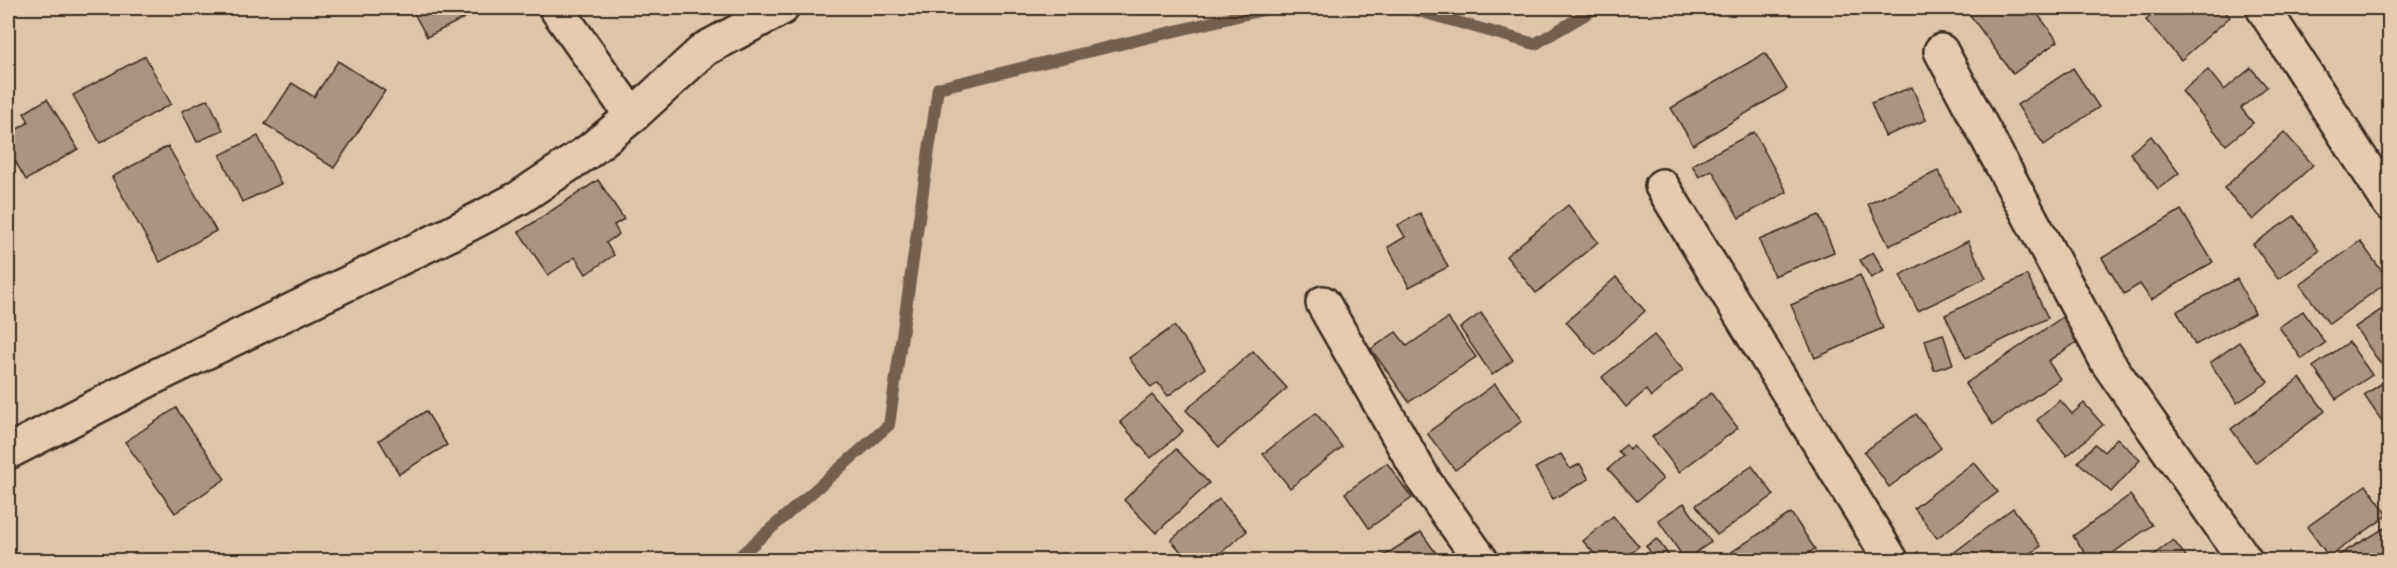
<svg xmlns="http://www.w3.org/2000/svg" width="2397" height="568" viewBox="0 0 2397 568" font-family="Delius,sans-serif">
  <rect width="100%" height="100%" fill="#e0c4a8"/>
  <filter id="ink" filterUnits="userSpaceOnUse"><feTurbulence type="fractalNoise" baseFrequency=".0167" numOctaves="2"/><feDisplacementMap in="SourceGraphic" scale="12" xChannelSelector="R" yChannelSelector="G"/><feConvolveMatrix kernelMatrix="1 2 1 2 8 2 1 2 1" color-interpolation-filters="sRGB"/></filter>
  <g filter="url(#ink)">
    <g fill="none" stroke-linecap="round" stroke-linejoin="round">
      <g stroke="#735e4d" stroke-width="12">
        <polyline points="1408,8 1535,44 1596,8"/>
        <polyline points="735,560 889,425 938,88 1271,8"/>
      </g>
    </g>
    <g fill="#ad947e" stroke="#3b2a1e" stroke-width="1.5">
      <polygon points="411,8 476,8 478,11 427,37"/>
      <polygon points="1965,8 2033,8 2058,41 2013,74"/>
      <polygon points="2161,8 2222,8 2230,17 2181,60 2146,20"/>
      <polygon points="1765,53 1787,89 1693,145 1671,108"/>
      <polygon points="145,56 171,104 100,143 73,95"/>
      <polygon points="338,61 385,91 334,168 265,124 292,83 314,97"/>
      <polygon points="2073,68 2099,107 2044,145 2017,105"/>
      <polygon points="2251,68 2267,87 2241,108 2253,123 2226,145 2182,91 2208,70 2224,90"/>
      <polygon points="1912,87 1926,120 1885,136 1871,103"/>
      <polygon points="47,99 78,149 26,180 8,149 8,135 29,122 24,113"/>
      <polygon points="208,99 223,130 197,142 182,111"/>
      <polygon points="1754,132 1787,192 1739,218 1712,170 1699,177 1692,165"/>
      <polygon points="2284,132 2313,165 2253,220 2224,188"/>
      <polygon points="258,136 281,184 242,202 220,155"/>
      <polygon points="2151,136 2179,173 2158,189 2130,153"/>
      <polygon points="168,146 216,231 160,262 112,177"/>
      <polygon points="1938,171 1959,212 1889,246 1868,204"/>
      <polygon points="598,180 624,219 614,225 619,234 606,243 614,255 586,274 575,257 548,275 519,232"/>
      <polygon points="1568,205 1598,242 1536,293 1506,256"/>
      <polygon points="2181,210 2213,262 2151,300 2140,284 2124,294 2102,258"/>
      <polygon points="1420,213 1448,267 1409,287 1388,247 1405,237 1398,225"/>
      <polygon points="1819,215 1834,252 1774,276 1759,240"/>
      <polygon points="2294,216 2319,251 2278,279 2253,244"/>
      <polygon points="1968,241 1986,278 1918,311 1900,275"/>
      <polygon points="2360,241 2389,281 2329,324 2300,285"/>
      <polygon points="1873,252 1884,271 1871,278 1860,260"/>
      <polygon points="1860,275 1883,328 1815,358 1791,305"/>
      <polygon points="2027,275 2048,318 1966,358 1945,315"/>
      <polygon points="1616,277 1645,311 1596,355 1566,322"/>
      <polygon points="2237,279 2255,313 2195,345 2177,311"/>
      <polygon points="2390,304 2390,356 2380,363 2355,327"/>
      <polygon points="2303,311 2325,343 2302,359 2279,327"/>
      <polygon points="1481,313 1513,360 1492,375 1460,328"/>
      <polygon points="2064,316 2080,340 2048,361 2060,379 1993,425 1965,384"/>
      <polygon points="1448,318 1476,357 1409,402 1371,349 1396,332 1407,346"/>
      <polygon points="1174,326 1205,368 1168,396 1158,383 1151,388 1129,358"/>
      <polygon points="1943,334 1953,364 1934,370 1925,340"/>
      <polygon points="1654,335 1683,370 1651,397 1646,390 1626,407 1602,377"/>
      <polygon points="2239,342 2268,382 2237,403 2210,363"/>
      <polygon points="2349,342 2372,375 2336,399 2313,367"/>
      <polygon points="1253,351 1287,388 1219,447 1186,410"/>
      <polygon points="2300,378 2325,411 2256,463 2231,429"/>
      <polygon points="2390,378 2390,433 2364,395"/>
      <polygon points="1495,384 1522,421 1455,470 1427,433"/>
      <polygon points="1711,393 1738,428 1679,472 1652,437"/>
      <polygon points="1152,395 1183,431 1151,458 1120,422"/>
      <polygon points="2060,400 2072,414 2084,403 2103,425 2067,456 2037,420"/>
      <polygon points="176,408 225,479 175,513 125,442"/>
      <polygon points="426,411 447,445 399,474 379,440"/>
      <polygon points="1316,413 1342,447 1290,488 1263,454"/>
      <polygon points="1916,414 1941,448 1889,487 1864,452"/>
      <polygon points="2117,438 2140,460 2111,492 2078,462 2095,444 2104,452"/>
      <polygon points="1626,445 1629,449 1633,446 1663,479 1637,501 1608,469 1623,456 1618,451"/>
      <polygon points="1176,449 1209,483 1156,533 1124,500"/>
      <polygon points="1561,454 1570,469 1580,464 1589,479 1553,499 1535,468"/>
      <polygon points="1974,462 1998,492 1937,538 1914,508"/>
      <polygon points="1387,463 1412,498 1369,528 1345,493"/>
      <polygon points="1752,466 1774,495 1717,535 1696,505"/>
      <polygon points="2366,485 2388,515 2329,557 2307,527"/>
      <polygon points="2130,495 2152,525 2103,560 2090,560 2073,536"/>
      <polygon points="1219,499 1247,531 1212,560 1188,560 1171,540"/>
      <polygon points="1684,503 1711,542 1685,560 1658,520"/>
      <polygon points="2013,508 2041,546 2022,560 1951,560 1948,557"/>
      <polygon points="1791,513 1815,549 1797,560 1735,560 1730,553"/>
      <polygon points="1613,516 1639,546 1622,560 1600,560 1583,541"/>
      <polygon points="2390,525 2390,560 2330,560"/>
      <polygon points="1421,532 1441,560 1377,560"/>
      <polygon points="1657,539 1672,560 1656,560 1646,546"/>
      <polygon points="2173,540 2189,560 2147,560"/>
      <polygon points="1918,552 1925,560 1907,560"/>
    </g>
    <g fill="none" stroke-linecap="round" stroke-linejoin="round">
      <defs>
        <g id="minor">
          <polyline points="556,8 632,116"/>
          <polyline points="2263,8 2390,204"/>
          <polyline points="1941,51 2108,363 2245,560"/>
          <polyline points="1662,186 1891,560"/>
          <polyline points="1323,303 1425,482 1481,560"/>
          <polyline points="8,452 150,379 452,233 519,198 589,151 632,116 705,49 782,8"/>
        </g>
      </defs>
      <use href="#minor" stroke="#3b2a1e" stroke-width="38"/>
      <use href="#minor" stroke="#e7caae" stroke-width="33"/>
    </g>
  </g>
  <rect width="2397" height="568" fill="none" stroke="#e7caae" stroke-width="30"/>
  <rect x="15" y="15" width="2367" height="538" fill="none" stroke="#3b2a1e" stroke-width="2" filter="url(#ink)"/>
</svg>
